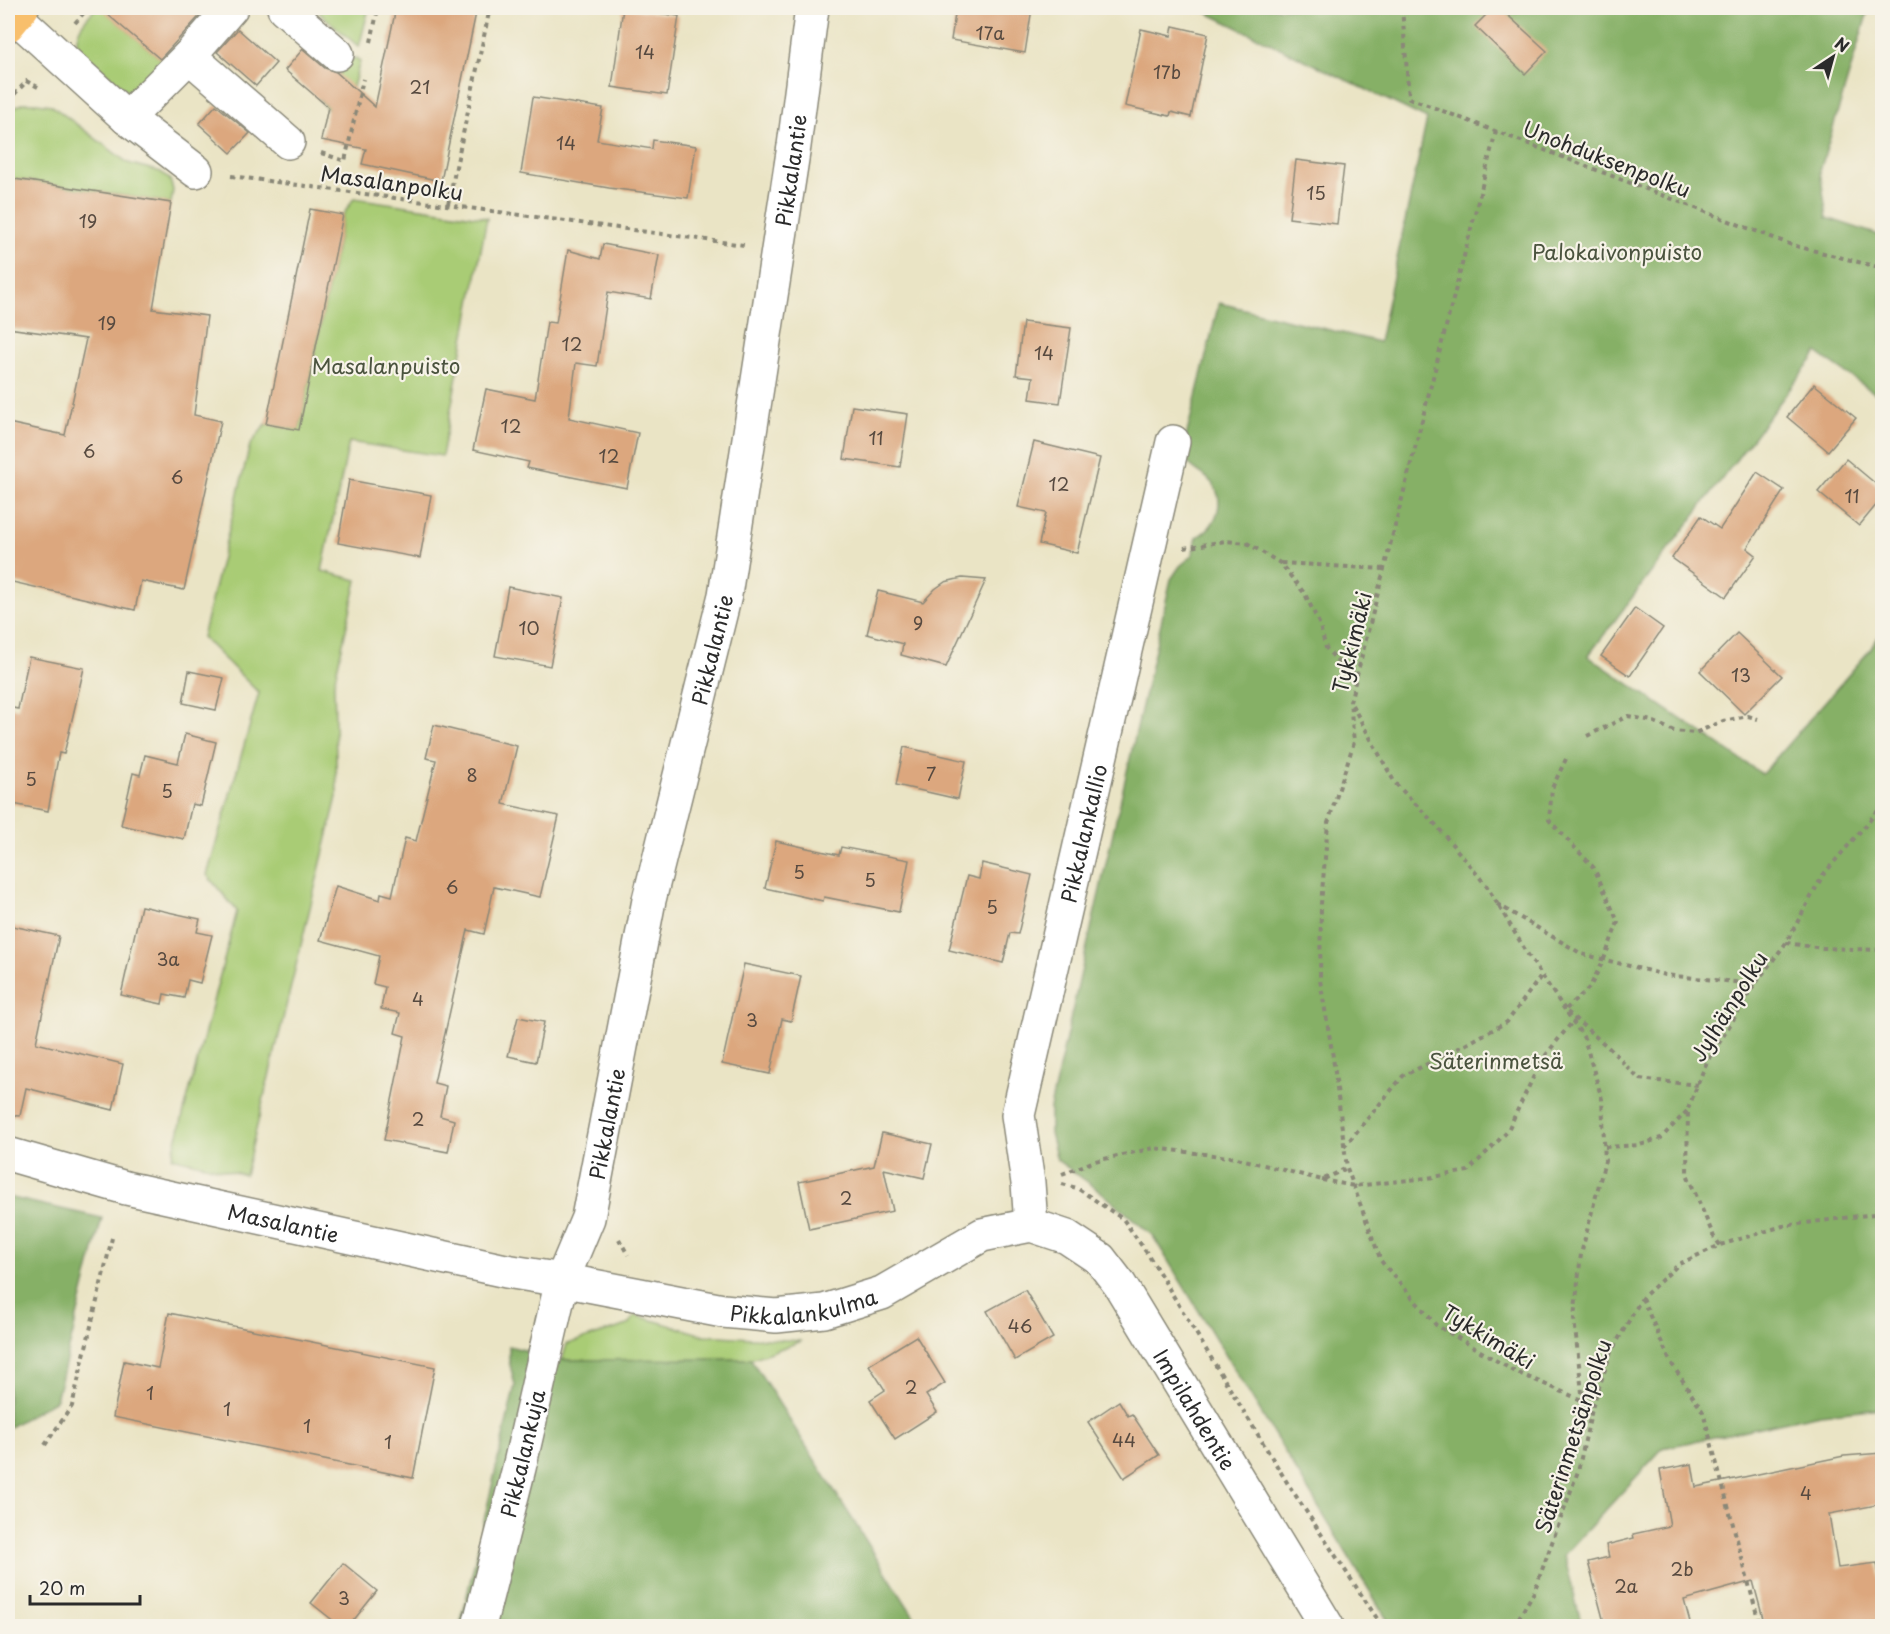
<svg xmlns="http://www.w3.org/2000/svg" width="1890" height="1634" font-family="'Playpen Sans',sans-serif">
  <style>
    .green { fill: #a9cc75; stroke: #6a7c50; stroke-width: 1.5 }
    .forest { fill: #86b066; stroke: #586e48; stroke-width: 1.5 }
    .building { fill: #dca77e }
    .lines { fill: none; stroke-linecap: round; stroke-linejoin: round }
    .minor-casing { stroke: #8a8878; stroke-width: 36 }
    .major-casing { stroke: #8a8878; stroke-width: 36 }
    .path { stroke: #8a8878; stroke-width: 4; stroke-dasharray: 4.5 4.5; stroke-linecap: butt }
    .minor { stroke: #fff; stroke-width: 33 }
    .major { stroke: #f8bf6c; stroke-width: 33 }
    .labels { text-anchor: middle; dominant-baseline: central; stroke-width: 4.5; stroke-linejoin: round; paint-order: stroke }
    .number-label { font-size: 18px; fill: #574a40 }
    .street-label { font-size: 21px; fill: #2b2b2b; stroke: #f7f3e8 }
    .park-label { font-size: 21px; fill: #4a533e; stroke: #f7f3e8 }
  </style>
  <rect width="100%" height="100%" fill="#f7f3e8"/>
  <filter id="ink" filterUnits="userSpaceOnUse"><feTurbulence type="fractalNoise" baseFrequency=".0167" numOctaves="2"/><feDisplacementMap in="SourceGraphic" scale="12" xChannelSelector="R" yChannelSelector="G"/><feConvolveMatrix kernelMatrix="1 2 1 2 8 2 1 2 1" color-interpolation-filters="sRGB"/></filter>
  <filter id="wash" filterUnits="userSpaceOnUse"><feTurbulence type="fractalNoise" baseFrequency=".008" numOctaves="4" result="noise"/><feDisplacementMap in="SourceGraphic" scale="24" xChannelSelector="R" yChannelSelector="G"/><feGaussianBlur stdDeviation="1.35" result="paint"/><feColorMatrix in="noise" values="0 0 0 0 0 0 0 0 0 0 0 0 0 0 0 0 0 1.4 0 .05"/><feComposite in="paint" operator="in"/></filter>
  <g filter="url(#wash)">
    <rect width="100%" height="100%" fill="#eae4c5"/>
    <g class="green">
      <path d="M96,8H111L107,13L163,61L134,97L78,49C73,31 85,20 96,8Z"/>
      <polygon points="314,8 369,8 359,47"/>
      <polygon points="356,58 360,61 346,113 328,110 318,98 352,59"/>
      <polygon points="23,103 37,103 51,105 128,163 161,172 170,180 173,190 171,203 8,178 8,111"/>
      <polygon points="354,198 487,218 442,456 349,442 322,571 357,580 334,683 337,797 245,1175 172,1157 237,911 207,875 259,693 202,637 250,445 266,424 299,430 343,215"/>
      <polygon points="635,1315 703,1335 802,1341 751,1359 562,1360 567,1344 628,1325"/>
    </g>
    <g class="forest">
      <path d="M1197,8H1869L1820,171L1827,218L1882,236V398L1817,353L1588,656L1762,774L1870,650L1882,631V1408L1820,1414L1663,1448L1564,1555L1582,1626H1391L1153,1236L1100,1191L1057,1160L1050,1133V1108L1171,579L1180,566L1192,556L1197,537C1219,525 1228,496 1207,478C1200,471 1190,468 1185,459C1183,455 1184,450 1184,445L1219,303L1379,342L1427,119Z"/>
      <polygon points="8,1197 102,1218 56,1400 8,1428"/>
      <polygon points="509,1346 562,1360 751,1359 920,1626 460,1626 515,1385 509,1361"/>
    </g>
    <g id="blocks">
      <g class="building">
        <polygon points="100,8 207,8 160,59"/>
        <polygon points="396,8 477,8 441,181 362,164 366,149 321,140 328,107 285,70 303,49 325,68 336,72 375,107"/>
        <polygon points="623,8 679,16 667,95 612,87"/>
        <polygon points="956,8 1032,8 1025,53 951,40"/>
        <polygon points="1493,8 1500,8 1547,51 1525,74 1475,26"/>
        <polygon points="1173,26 1208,34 1191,117 1171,112 1170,116 1125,106 1141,29 1171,36"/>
        <polygon points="238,29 276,63 256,86 217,52"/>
        <polygon points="533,97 603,108 597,140 652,149 653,140 696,146 688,198 609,188 521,173"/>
        <polygon points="216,105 250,133 231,153 199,124"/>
        <polygon points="1296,160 1344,166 1337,224 1289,218"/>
        <polygon points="8,178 171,203 153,309 207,316 194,415 221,421 184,590 141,581 135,610 8,581 8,423 65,435 86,339 8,328"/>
        <polygon points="310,209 343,215 299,430 266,424"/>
        <polygon points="603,244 659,255 651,299 608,292 597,366 576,363 569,418 638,433 627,488 527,468 529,462 473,450 486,389 535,399 547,322 556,323 568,250 600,259"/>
        <polygon points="1023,322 1071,328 1060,403 1030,399 1033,377 1016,375"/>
        <polygon points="1814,384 1856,418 1828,451 1787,417"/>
        <polygon points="852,406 908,414 900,467 844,459"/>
        <polygon points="1034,442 1100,458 1077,553 1039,544 1046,513 1018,507"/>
        <polygon points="1846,459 1882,489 1882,498 1859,526 1818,492"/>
        <polygon points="1757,472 1784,490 1747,548 1756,555 1726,597 1672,558 1701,516 1720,529"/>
        <polygon points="349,480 431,495 420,558 338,543"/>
        <polygon points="962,578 986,580 946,667 901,655 903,644 867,634 878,591 923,602 935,589 945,582"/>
        <polygon points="508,587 563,598 550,666 495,656"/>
        <polygon points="1635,608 1663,628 1630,676 1601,656"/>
        <polygon points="1737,633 1782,676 1744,714 1700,671"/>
        <polygon points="29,657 84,668 64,754 59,753 48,811 8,803 8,707 18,709"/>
        <polygon points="189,671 224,678 216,710 183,703"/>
        <polygon points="434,725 517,746 503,804 559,816 540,897 494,887 484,934 468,930 434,1083 446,1086 440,1116 454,1120 448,1152 384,1140 405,1036 395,1033 400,1013 381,1009 385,987 373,984 379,956 320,940 336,886 380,900 381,893 392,896 405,838 416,841 436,760 426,758"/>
        <polygon points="185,734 216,742 201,806 192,804 184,839 121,825 133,773 140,775 145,755 178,763"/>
        <polygon points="904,747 966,761 958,799 896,785"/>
        <polygon points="776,841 839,855 841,847 909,860 899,912 824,897 823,901 765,888"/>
        <polygon points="982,863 1032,875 1018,934 1010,933 1003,963 949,950 967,876 979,879"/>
        <polygon points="141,906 200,919 197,932 212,935 200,983 188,980 184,998 164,994 162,1004 121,995"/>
        <polygon points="8,925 59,936 36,1043 123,1064 113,1110 26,1088 20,1116 8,1115"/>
        <polygon points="744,964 801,976 791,1021 782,1019 770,1074 722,1064"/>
        <polygon points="518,1017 544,1022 536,1062 508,1056"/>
        <polygon points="882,1133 932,1144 924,1178 884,1169 893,1211 809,1229 799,1182 874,1166"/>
        <polygon points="1025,1290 1053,1338 1015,1360 987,1311"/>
        <polygon points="169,1313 435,1367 413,1478 113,1417 124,1361 158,1368"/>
        <polygon points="916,1336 945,1383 926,1395 937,1412 895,1439 870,1400 885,1390 869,1365"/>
        <polygon points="1119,1401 1128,1416 1132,1414 1159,1455 1124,1478 1088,1422"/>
        <polygon points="1882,1453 1882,1504 1829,1514 1838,1568 1877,1563 1882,1596 1882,1626 1765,1626 1753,1581 1684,1600 1691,1626 1605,1626 1588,1562 1609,1557 1606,1545 1634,1538 1633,1534 1670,1526 1660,1470 1692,1464 1696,1487 1844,1456"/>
        <polygon points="343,1563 377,1591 349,1626 340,1626 311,1603"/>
      </g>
    </g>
  </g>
  <g filter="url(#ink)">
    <use href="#blocks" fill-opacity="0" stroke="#8a8878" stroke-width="1.5"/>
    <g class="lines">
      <g class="minor-casing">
        <g id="minor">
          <polyline points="284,8 337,54"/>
          <polyline points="15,16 127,118 196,171"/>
          <polyline points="189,56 288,142"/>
          <polyline points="127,118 189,56 231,8"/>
          <path id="s1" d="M8,1154L126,1188L506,1271L562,1280L723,1311L776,1316L824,1311L882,1293L982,1235L1031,1225L1067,1237L1100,1259L1120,1285L1327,1626"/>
          <path id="s2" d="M1031,1225L1028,1183L1018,1115L1173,442"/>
          <path id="s3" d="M479,1626L519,1468L562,1280L588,1218L649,900L725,595L794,146L812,8"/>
        </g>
      </g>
      <g class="major-casing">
        <polyline id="major" points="8,25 22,8"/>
      </g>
      <g class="path">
        <polyline points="1402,8 1409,98 1792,245 1882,268"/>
        <polyline points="75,23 88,8"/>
        <polyline points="371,42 378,8"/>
        <polyline points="26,81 38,87"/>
        <polyline points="8,101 28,80"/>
        <polyline points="1496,131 1350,702 1354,742 1328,823 1321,904 1320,980 1333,1057 1347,1168 1381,1261 1436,1325 1514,1371 1593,1405"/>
        <polyline points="321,153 345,161 363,79"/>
        <polyline points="231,176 744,245"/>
        <polyline points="448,204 490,8"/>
        <polyline points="1184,548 1225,541 1247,543 1280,563 1305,594 1319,623 1326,648 1339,663 1357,676"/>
        <polyline points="1281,563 1384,569"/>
        <polyline points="1352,705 1395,783 1436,825 1486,885 1530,958 1584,1038 1602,1099 1605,1161 1581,1254 1574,1318 1583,1402"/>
        <polyline points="1587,736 1628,716 1652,721 1674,731 1695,733 1723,721 1748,716 1758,719"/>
        <polyline points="1566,759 1552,788 1549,820 1594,868 1618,922 1604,959 1590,987 1565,1010 1609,1048 1639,1079 1698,1085"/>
        <polyline points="1497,904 1582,954 1665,975 1755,984"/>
        <polyline points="1786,943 1823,948 1882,950"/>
        <polyline points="1344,1147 1403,1076 1461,1047 1507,1022 1542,975"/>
        <polyline points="1605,1147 1640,1145 1661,1138 1688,1110"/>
        <polyline points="1062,1174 1095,1161 1154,1148 1237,1158 1322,1180 1347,1168"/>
        <polyline points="1322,1180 1354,1186 1427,1178 1468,1171 1507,1132 1541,1061 1573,1021"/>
        <polyline points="1062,1184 1077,1188 1123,1219 1149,1256 1288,1484 1382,1626"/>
        <polyline points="619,1239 628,1255"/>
        <polyline points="1720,1245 1714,1237 1687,1174 1688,1109 1705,1066 1755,984 1786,943 1823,875 1882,806"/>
        <polyline points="1642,1298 1670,1361 1703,1412 1760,1626"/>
        <polyline points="45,1445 72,1406 112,1238"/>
        <polyline points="1514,1626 1534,1592 1578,1471 1593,1405 1611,1352 1642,1298 1679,1264 1720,1245 1783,1226 1882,1213"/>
      </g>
      <use href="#minor" class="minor"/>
      <use href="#major" class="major"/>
    </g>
  </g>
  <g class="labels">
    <g class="number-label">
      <text x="990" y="32">17a</text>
      <text x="645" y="51">14</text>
      <text x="1167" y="71">17b</text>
      <text x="420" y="86">21</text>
      <text x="566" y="142">14</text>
      <text x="1316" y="192">15</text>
      <text x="88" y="220">19</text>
      <text x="107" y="322">19</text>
      <text x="572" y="343">12</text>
      <text x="1044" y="352">14</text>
      <text x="511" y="425">12</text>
      <text x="876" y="437">11</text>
      <text x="89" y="450">6</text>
      <text x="609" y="455">12</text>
      <text x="177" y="476">6</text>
      <text x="1059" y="483">12</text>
      <text x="1852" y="495">11</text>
      <text x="918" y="622">9</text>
      <text x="529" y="627">10</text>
      <text x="1741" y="674">13</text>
      <text x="931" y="773">7</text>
      <text x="472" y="774">8</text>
      <text x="31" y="778">5</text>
      <text x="167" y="790">5</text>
      <text x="799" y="871">5</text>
      <text x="870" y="879">5</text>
      <text x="452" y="886">6</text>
      <text x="992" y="906">5</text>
      <text x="168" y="958">3a</text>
      <text x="418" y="998">4</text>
      <text x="752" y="1019">3</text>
      <text x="418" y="1118">2</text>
      <text x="846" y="1197">2</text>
      <text x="1020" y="1325">46</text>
      <text x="911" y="1386">2</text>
      <text x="150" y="1392">1</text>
      <text x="227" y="1408">1</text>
      <text x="307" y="1425">1</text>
      <text x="1124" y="1439">44</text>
      <text x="388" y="1441">1</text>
      <text x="1806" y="1492">4</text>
      <text x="1682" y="1568">2b</text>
      <text x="1626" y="1585">2a</text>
      <text x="344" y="1597">3</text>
    </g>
    <g class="street-label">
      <text transform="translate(1607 158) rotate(21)">Unohduksenpolku</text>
      <text stroke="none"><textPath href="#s3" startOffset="1491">Pikkalantie</textPath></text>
      <text transform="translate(392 182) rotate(8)">Masalanpolku</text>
      <text transform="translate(1351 642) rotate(-76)">Tykkimäki</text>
      <text stroke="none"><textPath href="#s3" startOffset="1005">Pikkalantie</textPath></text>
      <text stroke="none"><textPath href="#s2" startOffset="400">Pikkalankallio</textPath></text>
      <text transform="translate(1728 1006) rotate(-58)">Jylhänpolku</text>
      <text stroke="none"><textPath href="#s3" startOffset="519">Pikkalantie</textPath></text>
      <text stroke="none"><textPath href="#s1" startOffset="284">Masalantie</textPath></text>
      <text stroke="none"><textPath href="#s1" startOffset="814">Pikkalankulma</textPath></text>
      <text transform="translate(1489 1336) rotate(31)">Tykkimäki</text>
      <text stroke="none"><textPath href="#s1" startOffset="1316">Impilahdentie</textPath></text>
      <text transform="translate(1572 1436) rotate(-72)">Säterinmetsänpolku</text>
      <text stroke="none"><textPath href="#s3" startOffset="178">Pikkalankuja</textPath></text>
    </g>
    <g class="park-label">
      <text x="1617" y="251">Palokaivonpuisto</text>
      <text x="386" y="365">Masalanpuisto</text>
      <text x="1496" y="1060">Säterinmetsä</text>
    </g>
  </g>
  <rect width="1890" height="1634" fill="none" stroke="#f7f3e8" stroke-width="30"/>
  <g transform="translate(1833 57) rotate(36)" stroke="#f7f3e8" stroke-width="4.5" paint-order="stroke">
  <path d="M0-4.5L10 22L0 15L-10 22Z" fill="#2b2b2b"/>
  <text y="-9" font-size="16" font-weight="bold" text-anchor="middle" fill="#2b2b2b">N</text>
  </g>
  <path d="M30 1595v9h110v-9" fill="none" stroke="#2b2b2b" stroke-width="3"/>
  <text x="39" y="1595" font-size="18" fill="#2b2b2b" stroke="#f7f3e8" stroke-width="4.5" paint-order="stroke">20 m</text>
</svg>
